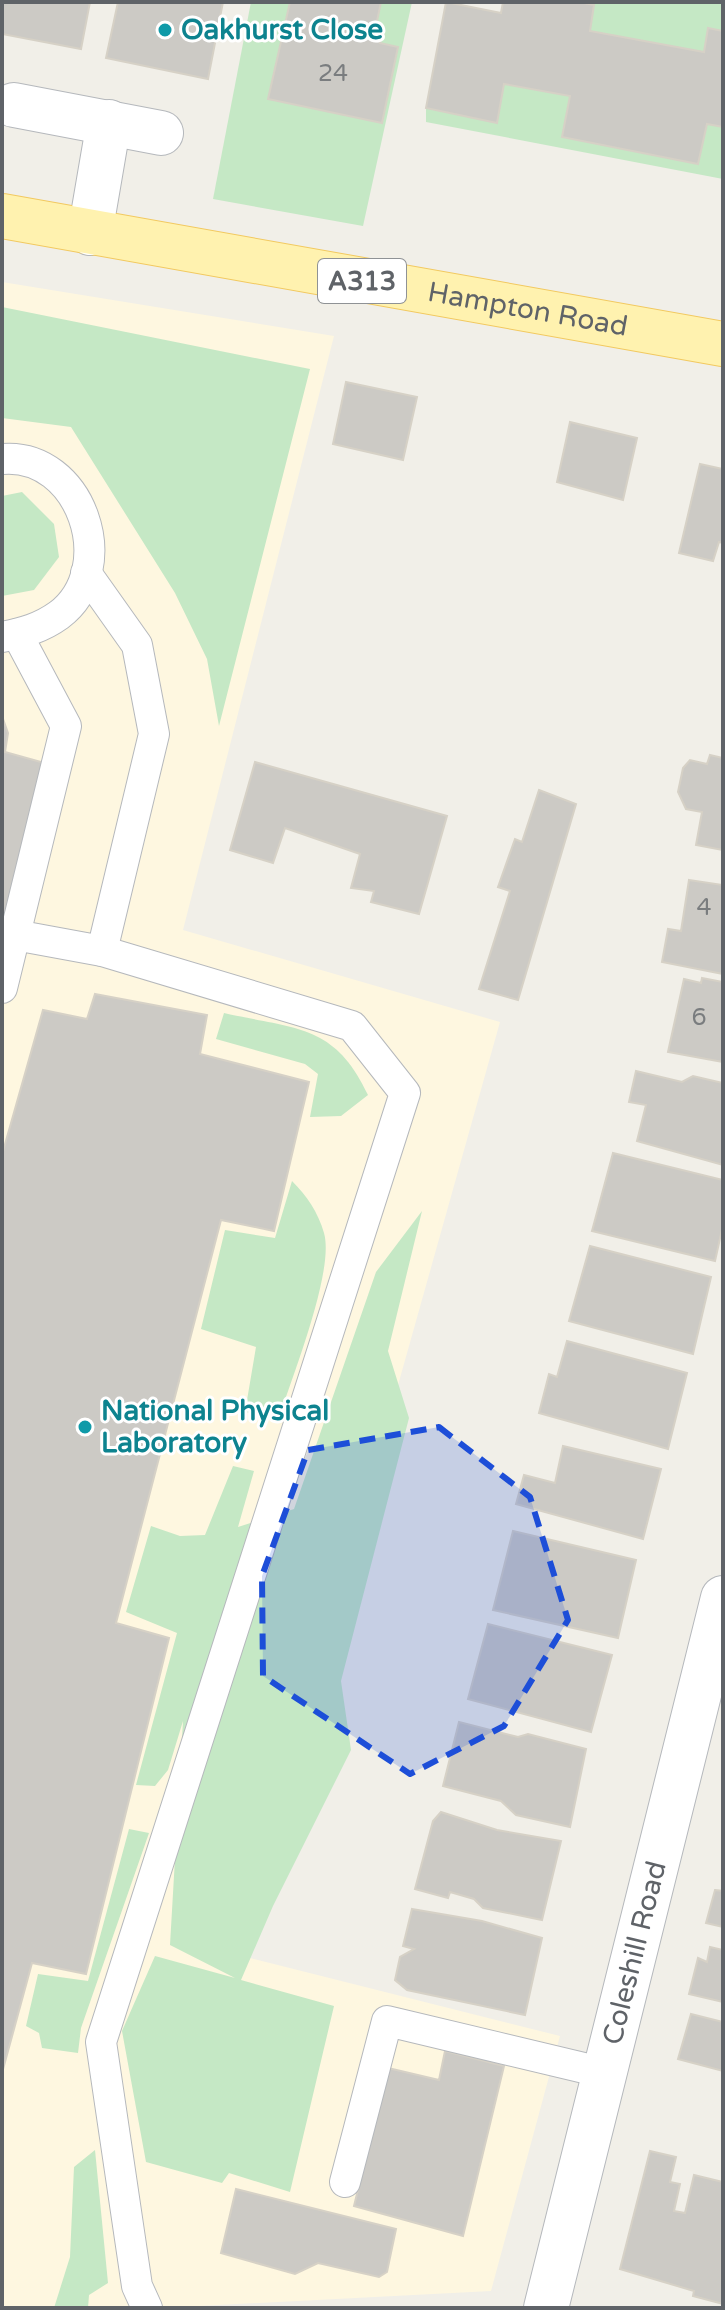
<svg xmlns="http://www.w3.org/2000/svg" width="725" height="2310" font-family="'Varela Round',sans-serif">
  <style>
    .commercial { fill: #fef7e0 }
    .green { fill: #c5e8c5 }
    .building { fill: #cccac5; stroke: #d6d1c6; stroke-width: 2 }
    .lines { fill: none; stroke-linecap: round; stroke-linejoin: round }
    .lane-casing { stroke: #b5b8bc; stroke-width: 32 }
    .street-casing { stroke: #b5b8bc; stroke-width: 46 }
    .primary-casing { stroke: #f2c960; stroke-width: 46 }
    .lane { stroke: #fff; stroke-width: 30 }
    .street { stroke: #fff; stroke-width: 44 }
    .primary { stroke: #fff2af; stroke-width: 44 }
    .marked { fill: #1d4ed8; fill-opacity: 0.2; stroke: #1d4ed8; stroke-width: 6; stroke-dasharray: 16 10; stroke-linejoin: round }
    .culture-dot { fill: #0f9aa8; stroke: #fff; stroke-width: 3 }
    .labels { text-anchor: middle; dominant-baseline: central; stroke-width: 6; stroke-linejoin: round; paint-order: stroke }
    .number-label { font-size: 24px; fill: #7a7d7f }
    .shield { fill: #fff; stroke: #8f9295; stroke-width: 2 }
    .shield-label { font-size: 26px; font-weight: bold; fill: #5f6368 }
    .culture-label { font-size: 28px; font-weight: bold; fill: #0d838f; stroke: #fff; text-anchor: start }
    .street-label { font-size: 28px; fill: #5f6368; stroke: #fff }
  </style>
  <rect width="100%" height="100%" fill="#f1efe8"/>
  <polygon class="commercial" points="2,282 334,336 183,930 500,1022 238,1955 560,2036 491,2291 160,2308 2,2308"/>
  <g class="green">
    <polygon points="251,2 412,2 363,226 213,199"/>
    <polygon points="579,2 723,2 723,31 708,29 704,52 590,31 594,6"/>
    <polygon points="504,84 570,96 562,137 698,164 707,124 723,127 723,179 426,122 426,108 497,123"/>
    <polygon points="2,307 310,369 219,726 207,659 175,593 71,427 2,418"/>
    <polygon points="22,492 54,524 59,557 34,590 2,596 2,496"/>
    <path d="M224,1013C294,1029 335,1023 368,1095L341,1116L310,1117L318,1074L305,1064L216,1039Z"/>
    <path d="M292,1181C307,1196 318,1212 324,1233C335,1271 291,1379 278,1421L245,1412L256,1347L201,1329L225,1230L275,1238Z"/>
    <polygon points="422,1211 388,1351 409,1418 341,1681 351,1750 273,1906 241,1980 334,2006 290,2192 229,2173 222,2183 146,2162 122,2031 155,1956 235,1978 170,1945 183,1721 168,1770 155,1786 136,1785 177,1633 126,1612 151,1526 180,1536 205,1535 233,1466 254,1471 238,1527 294,1509 376,1272"/>
    <polygon points="129,1829 149,1833 81,2028 78,2053 42,2048 39,2033 26,2026 38,1974 88,1981"/>
    <polygon points="95,2150 108,2283 89,2295 88,2308 54,2308 70,2257 74,2167"/>
  </g>
  <g class="building">
    <polygon points="2,2 90,2 81,49 2,34"/>
    <polygon points="118,2 223,2 208,79 106,58"/>
    <polygon points="290,2 381,2 376,26 384,28 380,43 398,47 382,123 268,99"/>
    <polygon points="446,2 501,13 503,2 579,2 594,5 590,31 704,52 708,28 723,31 723,127 707,124 698,164 562,137 570,96 504,84 497,123 426,108"/>
    <polygon points="346,382 417,397 403,460 333,444"/>
    <polygon points="570,422 637,438 623,500 557,482"/>
    <polygon points="700,464 723,469 723,543 719,542 713,561 679,553"/>
    <polygon points="2,716 8,733 5,752 48,764 2,939"/>
    <polygon points="710,755 723,758 723,850 696,845 702,812 686,809 678,792 683,768 690,760 707,764"/>
    <polygon points="255,762 447,816 419,914 371,902 374,891 351,888 360,854 285,828 273,863 230,850"/>
    <polygon points="539,790 576,804 518,1000 479,989 510,891 498,887 515,839 522,842"/>
    <polygon points="689,880 723,885 723,974 662,962 668,929 681,931"/>
    <polygon points="702,978 723,982 723,1062 668,1052 684,979 701,983"/>
    <polygon points="95,994 207,1015 200,1054 309,1082 274,1231 221,1220 116,1623 169,1638 86,1974 32,1963 2,2073 2,1155 43,1010 87,1019"/>
    <polygon points="636,1071 682,1082 693,1076 723,1083 723,1165 637,1141 646,1105 629,1102"/>
    <polygon points="613,1153 723,1180 723,1225 715,1261 592,1231"/>
    <polygon points="590,1246 711,1277 693,1354 569,1321"/>
    <polygon points="567,1341 687,1373 668,1449 539,1413 549,1374 557,1377"/>
    <polygon points="563,1446 661,1469 643,1539 516,1504 524,1475 555,1483"/>
    <polygon points="513,1531 636,1560 618,1638 493,1610"/>
    <polygon points="488,1624 612,1655 591,1732 468,1699"/>
    <polygon points="459,1722 518,1737 528,1734 586,1749 570,1827 516,1815 501,1801 443,1786"/>
    <polygon points="441,1812 497,1830 561,1841 542,1920 483,1908 474,1899 450,1892 448,1898 415,1889 433,1821"/>
    <polygon points="715,1890 723,1891 723,1927 706,1923"/>
    <polygon points="412,1909 482,1921 542,1938 525,2015 407,1990 395,1980 400,1957 414,1949 403,1946"/>
    <polygon points="710,1947 723,1950 723,2002 689,1994 698,1958 707,1962"/>
    <polygon points="691,2014 723,2022 723,2071 678,2059"/>
    <polygon points="445,2051 504,2066 463,2236 354,2206 388,2068 439,2080"/>
    <polygon points="650,2151 676,2157 670,2182 680,2184 674,2211 685,2213 694,2175 723,2182 723,2304 693,2296 694,2291 620,2269"/>
    <polygon points="236,2189 396,2229 387,2272 379,2277 318,2263 295,2274 221,2253"/>
  </g>
  <g class="lines">
    <g class="lane-casing">
      <g id="lane">
        <path d="M2,459C81,452 121,568 59,615C41,628 23,633 2,637"/>
        <polyline points="86,573 137,645 154,734 102,951"/>
        <polyline points="15,935 102,951 352,1026 405,1093 101,2042 137,2286 147,2308"/>
        <polyline points="2,988 66,726 17,634"/>
        <polyline points="345,2182 387,2021 605,2073"/>
      </g>
    </g>
    <g class="street-casing">
      <g id="street">
        <polyline points="14,105 161,133"/>
        <polyline points="90,233 109,122"/>
        <path id="s1" d="M546,2308L723,1598"/>
      </g>
    </g>
    <g class="primary-casing">
      <g id="primary">
        <path id="s2" d="M2,216L723,344"/>
      </g>
    </g>
    <use href="#lane" class="lane"/>
    <use href="#street" class="street"/>
    <use href="#primary" class="primary"/>
  </g>
  <path class="marked" d="M439,1427L530,1497L568,1620L504,1726L410,1774L263,1676L262,1576L308,1450Z"/>
  <g class="culture-dot">
    <circle cx="165" cy="30" r="8"/>
    <circle cx="85" cy="1427" r="8"/>
  </g>
  <g class="labels">
    <g class="number-label">
      <text x="333" y="73">24</text>
      <text x="704" y="907">4</text>
      <text x="699" y="1017">6</text>
    </g>
    <rect class="shield" x="318" y="259" width="88" height="44" rx="6"/>
    <g class="shield-label">
      <text x="362" y="281">A313</text>
    </g>
    <g class="culture-label">
      <text x="181" y="30">Oakhurst Close</text>
      <text x="101" y="1411">National Physical<tspan x="101" dy="32">Laboratory</tspan></text>
    </g>
    <g class="street-label">
      <text stroke="none"><textPath href="#s2" startOffset="534">Hampton Road</textPath></text>
      <text stroke="none"><textPath href="#s1" startOffset="366">Coleshill Road</textPath></text>
    </g>
  </g>
  <rect width="725" height="2310" fill="none" stroke="#5f6368" stroke-width="8"/>
</svg>
